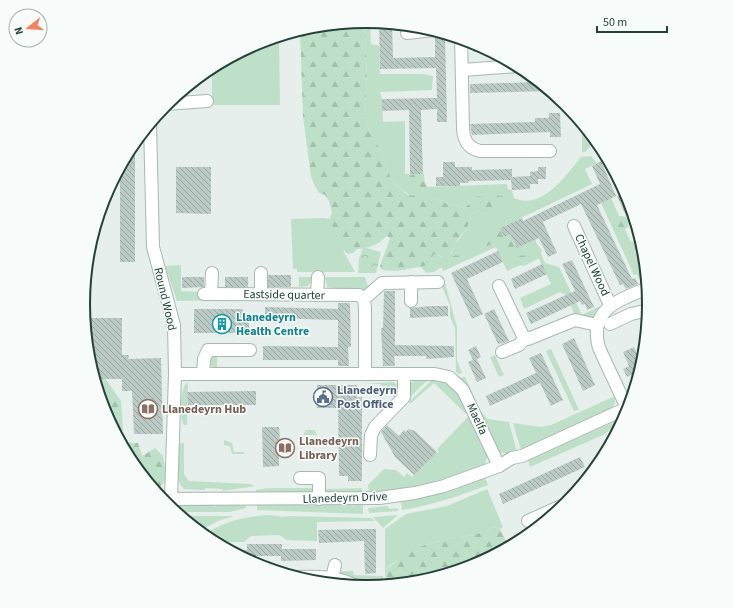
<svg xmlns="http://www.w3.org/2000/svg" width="733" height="608" font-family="'Source Sans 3',sans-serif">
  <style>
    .grass { fill: #bfe0c8 }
    .forest { fill: url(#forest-firs) }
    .park { fill: url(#park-crowns) }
    .building { fill: url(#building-back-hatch) }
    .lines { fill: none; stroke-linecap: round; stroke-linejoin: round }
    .minor-casing { stroke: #a8b8b2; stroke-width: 14 }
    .minor { stroke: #fff; stroke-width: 12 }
    .labels { text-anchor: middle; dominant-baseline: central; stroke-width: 3; stroke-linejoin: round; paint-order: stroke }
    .street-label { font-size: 12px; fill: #24423a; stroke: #f7fbf9 }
    .culture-label { font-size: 12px; font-weight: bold; fill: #0d838f; stroke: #f7fbf9; text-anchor: start }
    .service-label { font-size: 12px; font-weight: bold; fill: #4e5e75; stroke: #f7fbf9; text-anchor: start }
    .education-label { font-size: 12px; font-weight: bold; fill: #785e54; stroke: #f7fbf9; text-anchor: start }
    .rim { fill: none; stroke: #24423a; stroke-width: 2 }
  </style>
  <defs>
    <pattern id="forest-firs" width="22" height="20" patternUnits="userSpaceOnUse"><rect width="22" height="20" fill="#bfe0c8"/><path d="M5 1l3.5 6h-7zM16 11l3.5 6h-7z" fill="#a4c1ad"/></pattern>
    <pattern id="park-crowns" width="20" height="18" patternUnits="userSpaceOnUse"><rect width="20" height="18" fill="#bfe0c8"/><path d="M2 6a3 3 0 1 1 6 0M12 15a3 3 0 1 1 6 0" fill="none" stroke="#a4c1ad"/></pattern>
    <pattern id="building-back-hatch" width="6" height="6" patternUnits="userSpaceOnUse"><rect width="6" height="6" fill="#bbcac4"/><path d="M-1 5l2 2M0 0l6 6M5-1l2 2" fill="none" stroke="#98a6a0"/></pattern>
  </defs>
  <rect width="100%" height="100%" fill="#e6efeb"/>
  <g class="grass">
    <path d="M365,21H370L371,44L379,46L380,74H423L433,76L432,90L380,92L382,99L383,122L405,121V174H424L425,187L507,184L508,189L512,190L514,198C542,211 566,175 581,157L591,156L597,163L585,169L592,184L500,228L504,237L510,234L517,248L533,241L527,229L534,237L545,263L559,267L581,313L575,315L566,295L560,292L524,309L520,298L551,284L538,257L507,271L496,247L443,271L442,267L434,272L426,273L420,266L429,265L432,261L433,254L437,253L441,257L452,253L454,246L467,228L472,214L477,211L488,215L469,201L468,205L465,208L451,205L430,197H412L393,183L375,140L367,127L364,106L367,90Z"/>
    <polygon points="279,36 280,105 212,105 212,67 258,42"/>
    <polygon points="584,128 596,140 585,152 582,152 582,129"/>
    <polygon points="611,198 646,276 639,280 637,274 634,275 601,203"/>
    <polygon points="324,218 332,219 344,252 355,272 297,272 297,269 293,269 291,219"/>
    <polygon points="181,265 181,291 202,292 251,300 177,301 165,266"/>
    <polygon points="299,277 312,277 311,282 308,286 299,287"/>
    <polygon points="325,277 365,277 367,284 370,288 366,292 335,291 335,288 327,287"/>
    <polygon points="442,278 444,279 457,327 457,360 462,373 459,374 456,372 455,328 450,317 450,305 442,287"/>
    <path d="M605,304C595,319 594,320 577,317Z"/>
    <polygon points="551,349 579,410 574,411 546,351"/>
    <polygon points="217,354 217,368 211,366 210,359 212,356"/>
    <polygon points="495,355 504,375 499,377 490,357"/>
    <polygon points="465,377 481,412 488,419 509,422 517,452 511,455 498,452 457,378"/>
    <polygon points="417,379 429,379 411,396 411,383"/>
    <polygon points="433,379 453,385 468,410 466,414 434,383 410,404 409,402"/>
    <path d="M188,382L187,425H184C179,418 180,386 188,382Z"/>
    <polygon points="393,382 398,386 400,390 396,399 380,384 365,384"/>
    <polygon points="615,396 615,403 610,411 522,450 520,447 513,423 541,427 551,425"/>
    <path d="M469,416L488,454L485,464L481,467C441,481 411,488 369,494L368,485L384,469L396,470L404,477L407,473L412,477L433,455L439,452L437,449Z"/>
    <polygon points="625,417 623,421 603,435 530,467 528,460"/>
    <polygon points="306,430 315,430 317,435 303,435"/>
    <polygon points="224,440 232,443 234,452 244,452 244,454 232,454 230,446 224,445"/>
    <path d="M181,443H184V474L189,481L251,484L255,486L223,491V489L205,488V490L184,489C174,480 172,452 181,443Z"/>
    <path d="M485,478L488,485C459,496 433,505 402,510L401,501L444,492Z"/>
    <polygon points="312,486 314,488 311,493 266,494 266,492 264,494 256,494 256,490 268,488 268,490 269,488 312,488"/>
    <polygon points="362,488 362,494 327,492 325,489"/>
    <polygon points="487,489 503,527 500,529 494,527 474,535 455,537 422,546 390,565 385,570 385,529 406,514 447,506"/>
    <polygon points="166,504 214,505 214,507 217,505 239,504 240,506 246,505 246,508 230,512 176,512"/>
    <polygon points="257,505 311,505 312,507 313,505 352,505 353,507 354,505 363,505 363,514 257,510"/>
    <polygon points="388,506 389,509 398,508 398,511 369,513 368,508"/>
    <path d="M270,515L283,517L288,516L371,518L375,521L317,522V541L287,540L279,535L251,536L244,542H214L204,535C223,521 247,516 270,515Z"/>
    <polygon points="398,515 383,528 373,517"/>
    <polygon points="181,516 234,516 218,521 199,531"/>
    <polygon points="342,571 353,571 354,575 383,576 383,585 363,587 339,574"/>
  </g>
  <g class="forest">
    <path d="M365,21L367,90L364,106L367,127L375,139L393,183L408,195L415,196C414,190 409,190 407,180L411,175C424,175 427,185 430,197L451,205L465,208L468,205L471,197L496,195L505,197L509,203L507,208L488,215L477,211L472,214L467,228L458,239L449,257L444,259L437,253L433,255L432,261L429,265L397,271L382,270L380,266L390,238L387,236C378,244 369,249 357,249L353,253L348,254C345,250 341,250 338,246C336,242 332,223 330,217L332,213L329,201L325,195L319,193L311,177L303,117L300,30L312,26Z"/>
    <circle cx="622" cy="223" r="7"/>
    <polygon points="500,228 504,237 510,234 517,248 512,253 507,252 500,241 487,246 484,245 482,239 486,232"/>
    <polygon points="632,241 637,243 637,250 629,252 624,248 626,244"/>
    <polygon points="538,246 542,250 539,258 524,266 516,265 516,259 518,256 527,255"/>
    <polygon points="457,255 459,256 460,261 454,265 448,265 453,256"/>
    <polygon points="103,375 121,401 123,430 118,436 105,412 94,376"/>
    <polygon points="121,442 138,443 142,456 155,448 163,456 167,479 157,490 155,490 131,461"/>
    <polygon points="494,527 500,529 509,547 475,566 421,582 386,585 385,570 403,556 422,546 455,537 474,535"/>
  </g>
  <polygon class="park" points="363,247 381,252 376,273 358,273 359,259"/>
  <g class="building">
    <polygon points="379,22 392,24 393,58 435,57 435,37 445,35 447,122 437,122 437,109 421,110 423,174 410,174 409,110 382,111 382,99 437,98 436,68 380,69"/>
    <polygon points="473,42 491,51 473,52"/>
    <polygon points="540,82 551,91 470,93 470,84"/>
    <polygon points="549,113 560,113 561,137 550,137 550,132 472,135 470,124 535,122 535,118 549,118"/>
    <polygon points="129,151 135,151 135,262 120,262 120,168"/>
    <polygon points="601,161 616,196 597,205 632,279 635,278 638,284 626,289 623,284 620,285 581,204 543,222 557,253 548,257 539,238 517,248 510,234 504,237 500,228 522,218 523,221 600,184 592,166"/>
    <polygon points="443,162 455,162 455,167 472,167 472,170 512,169 512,177 530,176 530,172 538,171 538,167 546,167 546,179 538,179 538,184 530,184 530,189 512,190 511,180 468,181 469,183 460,183 460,186 436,186 436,177 443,177"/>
    <polygon points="176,167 211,167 211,214 176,213"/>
    <polygon points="626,192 640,236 636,238 617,196"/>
    <polygon points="498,251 503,262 467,279 483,314 472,319 451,273"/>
    <polygon points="572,260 594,307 587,310 585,304 582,305 580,301 531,324 526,313 575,291 562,264"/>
    <polygon points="542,264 547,274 515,289 511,279"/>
    <rect x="268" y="275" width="23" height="12"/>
    <polygon points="182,277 204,277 204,287 182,288"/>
    <rect x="225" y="277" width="23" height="10"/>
    <polygon points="384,291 395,291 395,345 454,346 454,357 426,359 426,356 394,356 395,366 383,366 381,328 383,328"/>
    <polygon points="338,303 350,303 351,347 348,347 349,366 338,366 338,360 263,360 263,346 338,347 338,320 265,318 265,307 338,309"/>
    <polygon points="431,306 448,306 448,316 410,318 410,308"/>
    <polygon points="194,309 243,309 243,316 249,316 249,333 194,333"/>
    <polygon points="494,309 509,341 501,344 501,343 498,344 484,314"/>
    <polygon points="85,318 122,318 122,355 129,355 128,359 161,358 163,434 134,434 132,391 122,391 122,379 95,379 89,359"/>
    <polygon points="574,338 595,385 583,391 562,344"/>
    <polygon points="476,346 481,357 477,359 486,378 477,382 468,362 473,360 468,350"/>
    <polygon points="634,347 642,365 640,371 627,377 623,369 629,366 623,352"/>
    <polygon points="541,353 563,400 551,406 540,383 490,406 486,396 536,373 529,358"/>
    <polygon points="317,385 357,385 357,397 362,397 362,481 348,481 348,476 339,476 338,408 317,408"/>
    <polygon points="256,391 256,405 188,405 187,392"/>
    <polygon points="387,425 399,436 404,430 406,432 408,429 415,431 437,452 414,475 395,457 381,432"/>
    <polygon points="262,427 279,427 281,456 279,456 279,466 263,467"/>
    <polygon points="580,457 585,467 503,504 499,494"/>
    <polygon points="364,529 376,529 376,573 365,574 364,541 319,543 318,530"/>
    <polygon points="247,544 282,544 282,549 316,549 316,560 281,561 281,556 248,556 248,560 230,550 247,550"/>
  </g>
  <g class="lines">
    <g class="minor-casing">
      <g id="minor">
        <polyline points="407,33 433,30"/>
        <path d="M461,38L463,129C464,141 468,148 480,151H550"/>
        <polyline points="462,70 518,66"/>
        <polyline points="166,104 207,101"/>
        <polyline points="150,124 153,247 174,325 175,374 171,499"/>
        <polyline points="574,226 610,305"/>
        <polyline points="261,273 261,294"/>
        <polyline points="499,286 523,336 528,339 575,320 597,325"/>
        <polyline points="204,294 359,295 364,299 365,308 365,374"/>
        <polyline points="211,294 212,273"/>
        <polyline points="317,295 318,277"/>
        <polyline points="364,299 382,283 438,282"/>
        <polyline points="411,301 411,282"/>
        <polyline points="610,324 631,314 649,310"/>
        <polyline points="502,352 519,345 525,338"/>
        <polyline points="175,374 435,374 449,377 463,390 499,466"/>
        <polyline points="203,374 204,359 208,350 250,350"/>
        <path d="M627,408L599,348C588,309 619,300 648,288"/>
        <polyline points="370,455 371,435 375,427 404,397 404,374"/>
        <polyline points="300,478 319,478 319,499"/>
        <polyline points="162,499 379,498 415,493 444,486 499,466 512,458 522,456 629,407"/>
        <polyline points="528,521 568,503"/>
        <path d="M296,577C318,576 337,576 356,586"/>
        <polyline points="331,583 335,565"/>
      </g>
    </g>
    <use href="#minor" class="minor"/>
  </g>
  <defs>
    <g id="building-ring" transform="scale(1)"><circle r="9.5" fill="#f7fbf9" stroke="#0f9aa8" stroke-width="1.5"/><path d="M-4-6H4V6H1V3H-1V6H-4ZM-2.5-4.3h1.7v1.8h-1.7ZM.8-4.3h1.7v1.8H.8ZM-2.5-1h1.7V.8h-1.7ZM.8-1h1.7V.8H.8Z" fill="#0f9aa8"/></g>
    <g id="civic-ring" transform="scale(1)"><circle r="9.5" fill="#f7fbf9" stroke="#5c6f8a" stroke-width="1.5"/><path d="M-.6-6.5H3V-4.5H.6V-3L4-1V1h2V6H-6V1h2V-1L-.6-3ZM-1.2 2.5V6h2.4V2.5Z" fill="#5c6f8a"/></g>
    <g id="library-ring" transform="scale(1)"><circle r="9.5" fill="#f7fbf9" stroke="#8d6e63" stroke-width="1.5"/><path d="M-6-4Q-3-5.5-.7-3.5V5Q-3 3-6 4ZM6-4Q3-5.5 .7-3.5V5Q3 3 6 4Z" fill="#8d6e63"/></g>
  </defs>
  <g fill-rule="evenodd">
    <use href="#building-ring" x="222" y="324"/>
    <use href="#civic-ring" x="323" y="397"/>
    <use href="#library-ring" x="148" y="409"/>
    <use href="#library-ring" x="285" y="448"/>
  </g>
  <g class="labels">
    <g class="street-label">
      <text transform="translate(592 265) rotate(65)">Chapel Wood</text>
      <text transform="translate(284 295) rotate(1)">Eastside quarter</text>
      <text transform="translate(165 299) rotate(77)">Round Wood</text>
      <text transform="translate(477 419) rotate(65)">Maelfa</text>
      <text transform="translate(345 498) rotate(-2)">Llanedeyrn Drive</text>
    </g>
    <g class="culture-label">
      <text x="236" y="317">Llanedeyrn<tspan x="236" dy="14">Health Centre</tspan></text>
    </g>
    <g class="service-label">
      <text x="337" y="390">Llanedeyrn<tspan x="337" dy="14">Post Office</tspan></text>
    </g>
    <g class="education-label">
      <text x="162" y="409">Llanedeyrn Hub</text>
      <text x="299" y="441">Llanedeyrn<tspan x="299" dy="14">Library</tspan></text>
    </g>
  </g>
  <path d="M0 0H733V608H0ZM90 304a276 276 0 1 1 552 0a276 276 0 1 1-552 0Z" fill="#f7fbf9" fill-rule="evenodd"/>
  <path class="rim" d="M90 304a276 276 0 1 1 552 0a276 276 0 1 1-552 0Z"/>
  <g transform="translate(28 28) rotate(253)"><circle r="19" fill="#f7fbf9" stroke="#a3b1ad"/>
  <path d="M0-3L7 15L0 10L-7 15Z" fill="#f4845f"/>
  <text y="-6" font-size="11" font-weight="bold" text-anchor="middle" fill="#24423a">N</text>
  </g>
  <path d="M597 26v6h70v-6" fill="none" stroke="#24423a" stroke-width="2"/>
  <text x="603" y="26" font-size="12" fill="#24423a" stroke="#f7fbf9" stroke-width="3" paint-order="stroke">50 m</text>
</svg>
